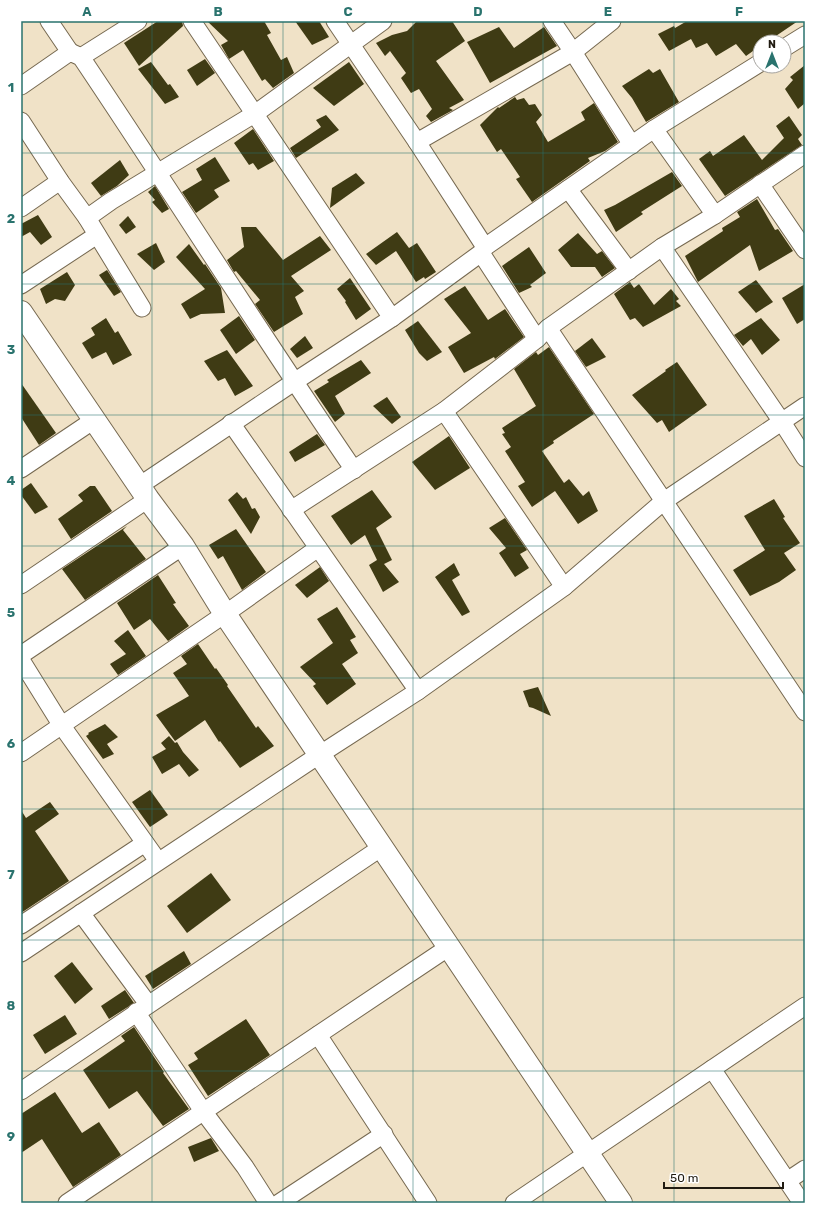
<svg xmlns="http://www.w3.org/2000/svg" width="826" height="1224" font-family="Rubik,sans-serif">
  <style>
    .building { fill: #3f3b14 }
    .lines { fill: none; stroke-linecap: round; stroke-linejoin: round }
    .minor-casing { stroke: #766951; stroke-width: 19 }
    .secondary-casing { stroke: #766951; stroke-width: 24 }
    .minor { stroke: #fff; stroke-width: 17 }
    .secondary { stroke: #fff; stroke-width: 22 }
    .grid { fill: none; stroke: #2a736e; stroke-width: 1; stroke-opacity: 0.55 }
    .neatline { fill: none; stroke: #2a736e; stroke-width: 1.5 }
    .grid-label { font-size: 13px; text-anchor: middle; font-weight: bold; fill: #2a736e }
  </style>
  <rect width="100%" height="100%" fill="#f0e2c7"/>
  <g class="building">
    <polygon points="158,21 182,21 183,26 139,66 124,43"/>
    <polygon points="207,21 264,21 271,33 267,35 281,60 287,57 294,73 273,88 265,79 262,81 243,50 229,59 221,45 228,41"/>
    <polygon points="295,21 319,21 329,37 312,45"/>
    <polygon points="417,21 452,21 465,41 436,61 464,100 449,108 453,110 431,122 426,116 432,109 419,89 411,93 401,78 406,73 390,51 385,56 376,43 392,35 407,31"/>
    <polygon points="687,21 798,21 770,40 765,42 760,42 760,46 746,56 736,44 716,56 707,43 696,48 691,39 669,51 658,34 674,26 675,28"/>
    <polygon points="499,27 514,48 544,27 557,46 490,83 467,42"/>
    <polygon points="205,59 215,73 197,86 187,70"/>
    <polygon points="151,62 168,85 170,84 179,97 165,104 138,69"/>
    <polygon points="349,62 364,84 334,106 313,88"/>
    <polygon points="805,65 805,103 798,109 785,89 793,80 790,77"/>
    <polygon points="649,69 653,73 660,69 679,102 646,122 632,98 622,86"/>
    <polygon points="515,97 517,100 524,98 529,105 535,104 542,115 536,122 548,142 585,120 581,112 594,103 618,142 605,151 588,158 590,161 532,202 516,179 520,177 501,149 497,152 480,125 498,107 499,108"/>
    <polygon points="326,115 339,130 296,158 290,148 321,127 316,120"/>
    <polygon points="789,116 802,135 798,139 802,145 725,196 699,159 710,151 713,156 744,135 762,160 784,138 776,126"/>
    <polygon points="253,129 274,161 258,170 253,163 249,165 234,143"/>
    <polygon points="215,157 230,181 214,190 219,197 196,213 182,192 202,180 196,169"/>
    <polygon points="120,160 129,175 117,186 101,196 91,183"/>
    <polygon points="672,172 682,186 641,212 643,214 616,232 604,210 615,205"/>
    <polygon points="356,173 365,183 330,208 332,188"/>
    <polygon points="155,186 169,209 162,213 152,202 155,200 148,192"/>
    <polygon points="757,199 775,230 778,229 793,251 759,271 750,245 698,282 685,256 723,231 722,228 740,217 737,212"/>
    <polygon points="38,215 52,237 41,245 30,232 21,237 21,224"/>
    <polygon points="128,216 136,227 126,234 119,225"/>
    <polygon points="241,227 256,227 283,260 320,236 331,250 291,276 304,291 295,297 303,314 274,332 255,304 260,300 236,271 234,272 227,260 244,247"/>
    <polygon points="397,232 409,248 417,243 436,272 425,279 424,277 416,282 396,251 376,265 366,254"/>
    <polygon points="578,233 597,254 602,251 615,268 602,277 595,267 571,267 558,250"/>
    <polygon points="156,243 165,262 154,270 137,254"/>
    <polygon points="189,244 204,265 205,264 221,288 225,313 201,314 190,319 181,304 205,289 176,257"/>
    <polygon points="529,247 546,273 530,285 532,287 519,293 502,266"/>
    <polygon points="107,270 121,292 114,296 99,275"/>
    <polygon points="67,272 75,285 65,301 55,299 46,304 40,289"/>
    <polygon points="350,278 371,309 356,320 345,302 346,301 337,289"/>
    <polygon points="756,280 773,302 756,313 738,292"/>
    <polygon points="630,282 634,288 639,284 654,305 671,289 679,299 676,301 681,306 643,327 635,318 630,320 614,294"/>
    <polygon points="805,284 805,319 797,324 782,298"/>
    <polygon points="465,286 488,320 505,309 524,337 495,359 494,357 464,373 448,347 471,333 444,299"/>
    <polygon points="239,316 255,340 236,354 220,330"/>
    <polygon points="106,318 115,333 118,331 132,355 113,365 106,352 92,359 82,343 95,335 91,328"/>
    <polygon points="761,318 780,340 762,355 751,339 743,346 734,335"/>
    <polygon points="418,321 442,352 427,361 419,353 405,330"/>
    <polygon points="305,336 313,348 297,358 290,349"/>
    <polygon points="592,338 606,357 586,367 575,351"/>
    <polygon points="549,347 594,414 553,441 554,443 542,451 564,483 569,479 583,496 589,491 598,511 578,524 555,491 532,507 518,486 525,482 505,451 511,447 502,434 505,433 502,428 536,406 514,369 536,352 538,355"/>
    <polygon points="227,350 253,386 235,396 225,378 218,381 204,361"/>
    <polygon points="361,360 371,373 335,396 345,414 335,422 314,391 329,382 327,380"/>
    <polygon points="677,362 707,405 669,432 662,420 657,423 632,395 666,371 665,370"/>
    <polygon points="21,383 56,433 39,445 21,417"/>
    <polygon points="387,397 401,417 392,424 373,406"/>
    <polygon points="317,434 325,445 295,462 289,452"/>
    <polygon points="449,436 470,468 435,490 412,462"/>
    <polygon points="31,483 48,507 35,514 21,495 21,490"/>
    <polygon points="90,486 95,486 112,511 71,539 58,519 83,501 78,495"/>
    <polygon points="372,490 392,517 376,528 392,560 384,564 399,582 383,592 369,565 377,560 365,535 351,545 331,516"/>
    <polygon points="237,492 243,499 246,497 252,509 255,508 260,517 251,534 228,500"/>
    <polygon points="774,499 785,517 783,518 800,543 784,553 796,570 779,582 750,596 733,570 765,550 744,516"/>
    <polygon points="505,518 527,550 520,554 529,568 515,577 499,553 506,548 489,528"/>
    <polygon points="127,526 123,530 146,559 85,600 62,569"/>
    <polygon points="236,529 266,572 242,590 223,556 218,559 209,545"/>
    <polygon points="454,563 460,575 452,580 470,612 462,616 435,577"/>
    <polygon points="320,567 329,581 307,598 295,585"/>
    <polygon points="158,575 176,603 173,604 189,626 168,641 150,619 134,630 117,603"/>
    <polygon points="337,607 356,637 350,640 358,653 342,664 356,684 327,705 313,686 316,684 300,667 333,643 317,619"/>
    <polygon points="128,630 146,656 118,675 110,664 126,654 114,641"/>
    <polygon points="198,644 215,669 216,668 228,685 227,686 256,728 258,726 274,746 240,768 220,741 219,742 205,720 175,741 156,715 189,696 173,673 187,664 181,656"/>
    <polygon points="538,687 551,716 533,708 529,707 523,691"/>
    <polygon points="105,724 118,737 107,744 114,754 103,759 86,736 89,734 88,733"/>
    <polygon points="169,736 175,743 177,742 183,752 199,770 189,777 179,764 162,774 152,757 166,749 161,743"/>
    <polygon points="150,790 168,815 150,827 132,802"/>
    <polygon points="50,802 59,814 35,831 69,881 21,913 21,810 26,818"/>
    <polygon points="211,873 231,900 187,933 167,906"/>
    <polygon points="184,951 191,964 153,989 145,976"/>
    <polygon points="72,962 93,989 75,1004 54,976"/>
    <polygon points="125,990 134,1003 109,1019 101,1006"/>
    <polygon points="65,1015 77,1034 45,1054 33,1035"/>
    <polygon points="246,1019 270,1055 208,1096 188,1065 198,1059 194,1053"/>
    <polygon points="134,1027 164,1072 163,1073 189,1109 163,1126 137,1091 109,1109 83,1070 125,1041 121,1036"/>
    <polygon points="55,1092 82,1133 99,1122 121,1155 73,1187 42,1139 21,1153 21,1114"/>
    <polygon points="211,1138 219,1151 194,1162 188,1147"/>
  </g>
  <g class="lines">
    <g class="minor-casing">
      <g id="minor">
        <polyline points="49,21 70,52"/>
        <polyline points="192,21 392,318"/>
        <polyline points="335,21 417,142 485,247"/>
        <polyline points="552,21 573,52 632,145"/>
        <polyline points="784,48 805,35"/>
        <polyline points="81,57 138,21"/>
        <path d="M21,86L70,52L81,57C173,194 261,334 354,470"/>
        <polyline points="21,121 60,181 87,218 111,201 256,113 383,21"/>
        <polyline points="654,129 715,215"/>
        <polyline points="417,142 573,52 612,21"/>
        <polyline points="760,184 805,250"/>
        <polyline points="568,189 629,271"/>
        <polyline points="21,208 60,181"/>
        <polyline points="87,218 142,308"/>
        <polyline points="662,247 782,422 805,458"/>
        <polyline points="481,253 537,339"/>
        <polyline points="21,285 97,235"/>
        <polyline points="548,328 805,712"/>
        <polyline points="444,411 564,587"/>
        <polyline points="231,423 418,691"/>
        <polyline points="21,469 94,420"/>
        <polyline points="139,486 294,382 392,318 481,253 485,247 654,129 760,63"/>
        <polyline points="291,510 444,411 537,339 548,328 662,247 715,215 805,154"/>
        <polyline points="21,585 148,499"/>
        <polyline points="21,655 183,546"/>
        <polyline points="21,660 62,726 158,861"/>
        <polyline points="21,753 225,614 318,548"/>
        <polyline points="81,913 148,1004"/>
        <polyline points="21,925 145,843"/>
        <polyline points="21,953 319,755 418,691 564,587 664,501 805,406"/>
        <polyline points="136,1012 203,1111 245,1167 268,1203"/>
        <polyline points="318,1035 428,1203"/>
        <polyline points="712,1069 802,1203"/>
        <polyline points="21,1091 382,847"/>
        <polyline points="787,1181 805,1169"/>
        <polyline points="67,1203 449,947"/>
        <polyline points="279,1203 384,1134"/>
        <polyline points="514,1203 805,1006"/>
      </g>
    </g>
    <g class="secondary-casing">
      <polyline id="secondary" points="21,312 148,499 183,546 225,614 621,1203"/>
    </g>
    <use href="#minor" class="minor"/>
    <use href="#secondary" class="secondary"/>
  </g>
  <path class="grid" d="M152,21V1203M283,21V1203M413,21V1203M543,21V1203M674,21V1203M21,153H805M21,284H805M21,415H805M21,546H805M21,678H805M21,809H805M21,940H805M21,1071H805"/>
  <rect width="826" height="1224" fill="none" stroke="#ffffff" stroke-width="44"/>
  <g transform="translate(772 54)"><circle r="19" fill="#ffffff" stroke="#a6a4a0"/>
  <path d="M0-3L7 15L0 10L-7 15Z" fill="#2a736e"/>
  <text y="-6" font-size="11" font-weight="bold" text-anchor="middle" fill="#201b11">N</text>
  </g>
  <path d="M664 1182v6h119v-6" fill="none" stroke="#201b11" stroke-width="2"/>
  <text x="670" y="1182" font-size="12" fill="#201b11" stroke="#ffffff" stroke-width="3" paint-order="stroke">50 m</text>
  <rect x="22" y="22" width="782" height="1180" class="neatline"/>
  <g class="grid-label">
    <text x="87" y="16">A</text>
    <text x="218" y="16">B</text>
    <text x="348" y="16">C</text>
    <text x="478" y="16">D</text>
    <text x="608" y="16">E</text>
    <text x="739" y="16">F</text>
    <text x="11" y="92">1</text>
    <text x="11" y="223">2</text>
    <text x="11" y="354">3</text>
    <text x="11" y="485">4</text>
    <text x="11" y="617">5</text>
    <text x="11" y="748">6</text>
    <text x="11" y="879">7</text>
    <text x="11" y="1010">8</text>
    <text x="11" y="1141">9</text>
  </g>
</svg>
